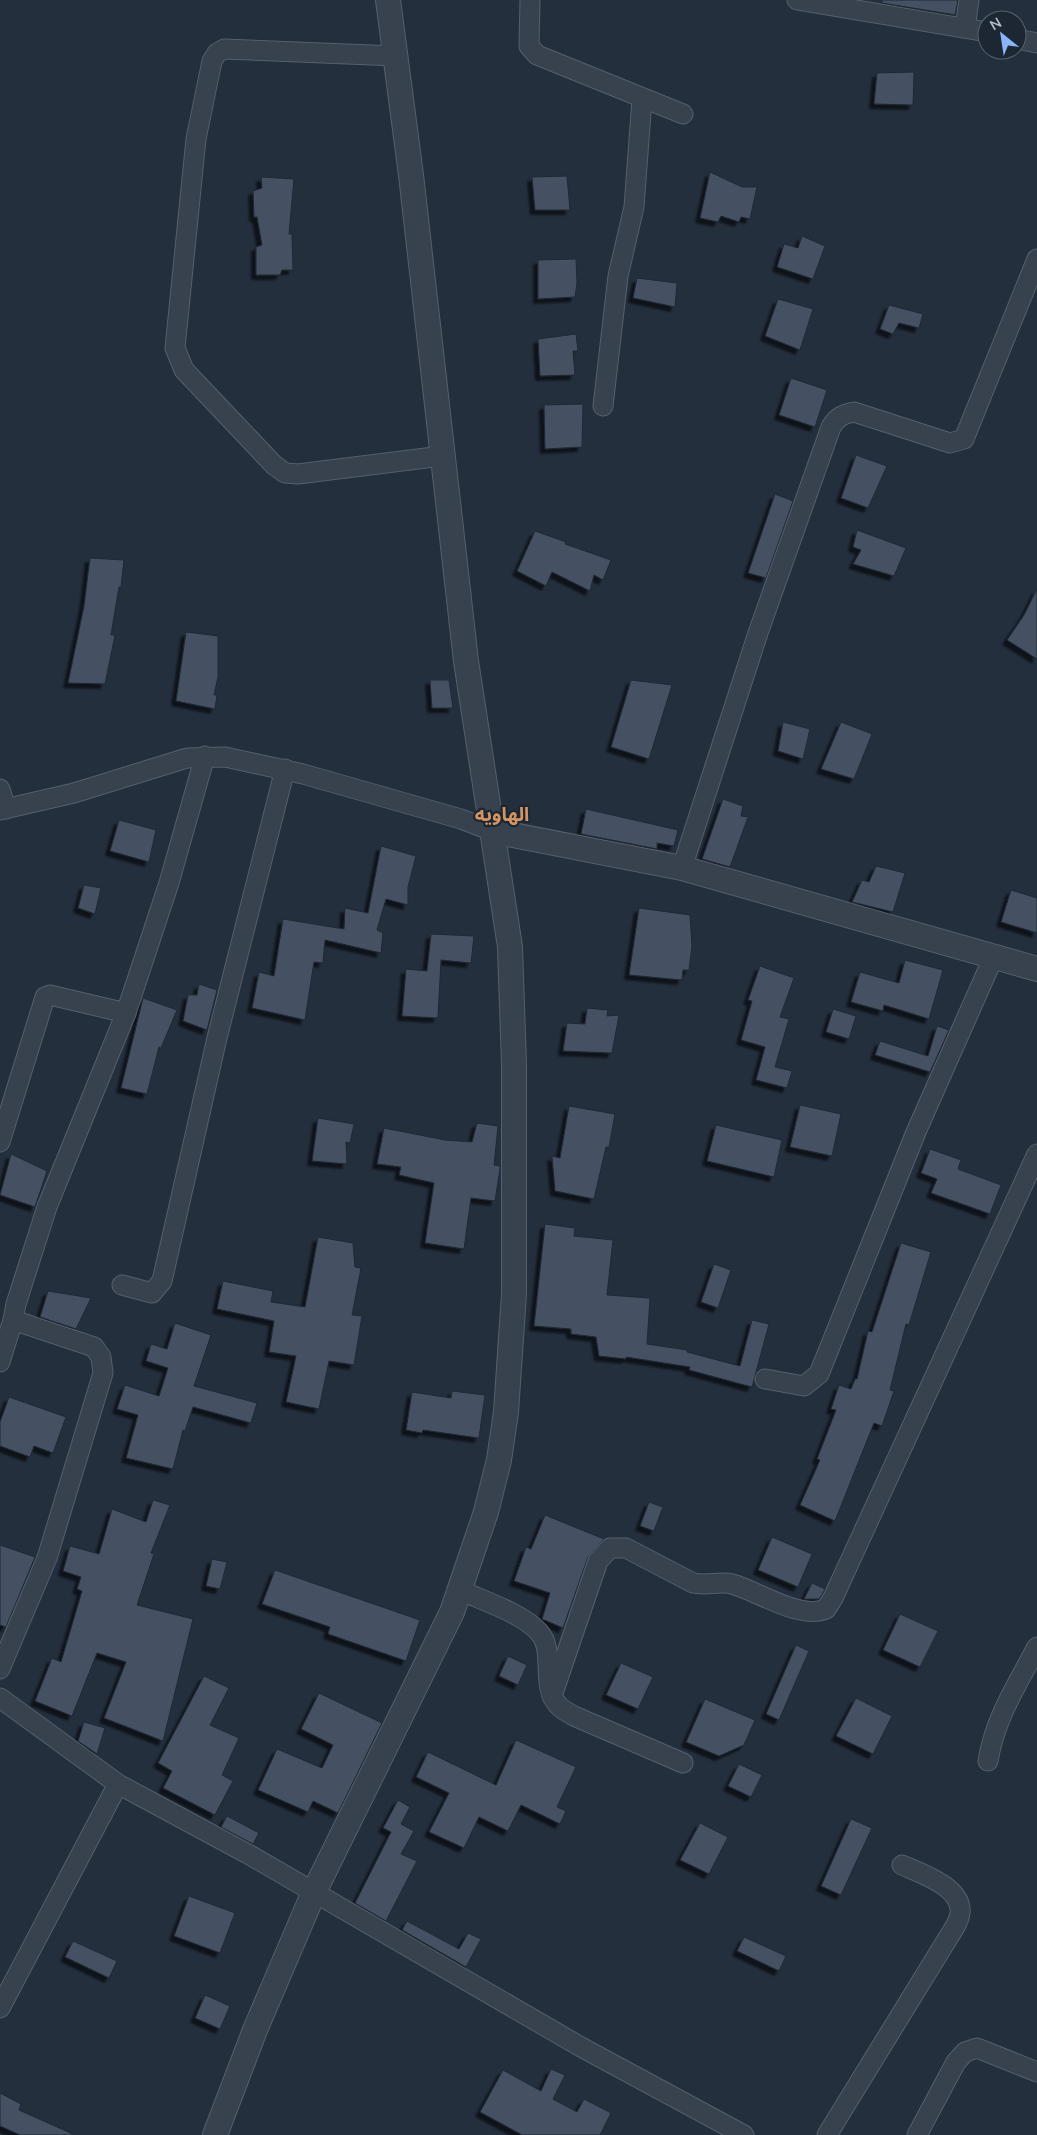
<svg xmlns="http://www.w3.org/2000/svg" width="1037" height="2135" font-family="Mulish,'Noto Sans Arabic',sans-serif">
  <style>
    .building { fill: #455162; stroke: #1f2835; filter: url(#shadow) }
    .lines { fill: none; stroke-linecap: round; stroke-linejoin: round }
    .minor-casing { stroke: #565f6c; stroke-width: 21 }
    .tertiary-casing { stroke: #565f6c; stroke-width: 26 }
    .minor { stroke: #38414e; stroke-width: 19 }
    .tertiary { stroke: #38414e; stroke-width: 24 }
    .labels { text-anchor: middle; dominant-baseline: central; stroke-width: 4.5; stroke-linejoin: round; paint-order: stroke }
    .district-label { font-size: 19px; font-weight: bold; fill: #d59563; stroke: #1d2633 }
  </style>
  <defs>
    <filter id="shadow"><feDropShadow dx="-4.5" dy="4.5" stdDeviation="1" flood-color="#0009"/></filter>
  </defs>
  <rect width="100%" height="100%" fill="#242f3e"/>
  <g class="building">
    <polygon points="882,0 958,0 955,15 882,3"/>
    <polygon points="914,72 913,105 874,104 877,73"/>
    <polygon points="710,172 742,187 757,187 750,219 741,217 739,222 721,216 718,222 700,218"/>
    <polygon points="567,176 570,210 535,210 532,177"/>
    <polygon points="261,177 294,179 289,234 292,234 293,270 282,270 280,275 256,275 256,247 262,245 257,217 254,217 253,191 262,188"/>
    <polygon points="802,236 825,246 813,279 777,267 784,244 798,248"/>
    <polygon points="576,259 577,283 575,297 538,299 538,260"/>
    <polygon points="637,278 677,283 675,307 633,298"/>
    <polygon points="778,299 813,309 800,350 765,336"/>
    <polygon points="889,305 923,314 919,328 899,323 893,334 880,329"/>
    <polygon points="576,334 578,351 573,351 575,375 540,376 538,339"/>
    <polygon points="791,378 827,390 815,427 779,415"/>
    <polygon points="583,404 582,447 545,449 544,405"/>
    <polygon points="856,455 887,466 868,508 841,498"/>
    <polygon points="775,494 793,501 766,578 748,573"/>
    <polygon points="857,530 906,548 894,576 853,564 861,550 853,547"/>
    <polygon points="535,531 566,542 565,544 611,560 603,580 594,575 590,591 552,572 546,586 517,571"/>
    <polygon points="90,558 124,560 121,587 119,587 111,635 115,635 105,684 68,683 84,606"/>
    <polygon points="1037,589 1037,659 1007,640 1024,615"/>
    <polygon points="186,632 218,636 218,677 214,695 217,695 215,709 176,701"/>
    <polygon points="430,680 449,680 453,708 432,708"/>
    <polygon points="631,680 672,685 649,759 611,747"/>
    <polygon points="783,722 810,729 803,759 778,751"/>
    <polygon points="841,722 872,734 854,779 821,769"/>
    <polygon points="723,799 743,806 741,816 748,817 730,867 702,859"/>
    <polygon points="586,809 678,830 674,846 657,843 657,849 581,834"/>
    <polygon points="119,820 156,830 149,862 110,851"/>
    <polygon points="381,846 416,856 408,887 408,905 386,899 377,930 383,933 381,953 325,940 323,963 314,962 305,1020 252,1008 259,972 274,976 283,919 344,929 345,908 368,913"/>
    <polygon points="876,866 905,873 893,912 852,902 862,880 869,882"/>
    <polygon points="84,885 101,888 95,914 78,908"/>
    <polygon points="1011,890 1037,898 1037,933 1001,922"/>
    <polygon points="639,908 690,915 692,946 689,970 683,970 682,980 629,975"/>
    <polygon points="431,934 474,936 471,963 441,960 438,1018 402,1016 406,969 427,971"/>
    <polygon points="905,960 943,970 929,1019 884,1005 883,1011 851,1002 860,972 899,983"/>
    <polygon points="760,966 794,978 780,1017 789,1019 775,1067 792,1071 787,1088 756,1080 765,1047 741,1040 752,1001 748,1000"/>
    <polygon points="199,984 217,990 207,1030 183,1021 188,995 197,995"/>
    <polygon points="143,998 177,1010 161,1048 159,1047 147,1094 121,1088"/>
    <polygon points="587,1008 608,1010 607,1016 619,1015 612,1053 563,1051 567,1023 585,1024"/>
    <polygon points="833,1009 856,1016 849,1039 826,1032"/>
    <polygon points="937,1026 949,1030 930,1072 875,1055 880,1041 928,1056"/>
    <polygon points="800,1105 841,1114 832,1156 790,1147"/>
    <polygon points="569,1106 615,1114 609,1147 606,1147 594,1199 555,1191 552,1156 560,1158"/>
    <polygon points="318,1118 354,1124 350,1143 346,1142 347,1164 312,1161"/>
    <polygon points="477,1123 498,1126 494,1165 500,1166 500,1169 495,1201 471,1198 464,1249 425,1243 434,1183 399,1175 401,1167 377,1164 384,1128 445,1140 472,1142"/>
    <polygon points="716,1125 782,1140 774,1177 707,1161"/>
    <polygon points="930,1149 961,1160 958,1169 1001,1185 990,1214 931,1193 937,1179 921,1173"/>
    <polygon points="11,1154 47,1171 35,1207 0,1195"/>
    <polygon points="545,1224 575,1228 574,1236 613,1240 607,1295 650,1298 647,1344 687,1350 687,1352 740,1366 752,1320 769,1324 752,1387 689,1370 690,1367 626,1357 626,1359 599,1356 596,1337 571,1334 571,1329 534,1326"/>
    <polygon points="318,1237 353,1243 355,1267 361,1268 352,1315 362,1316 354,1365 329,1361 319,1409 286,1402 296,1356 269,1352 274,1321 217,1309 223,1281 273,1291 271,1302 305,1307"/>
    <polygon points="901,1243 931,1252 909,1325 906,1324 890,1390 894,1391 882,1426 874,1423 835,1521 800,1505 820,1460 817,1459 836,1410 831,1409 839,1385 851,1389 855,1379 857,1379 868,1331 872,1332"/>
    <polygon points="714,1264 731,1270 718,1308 701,1302"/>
    <polygon points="48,1291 91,1298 76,1329 40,1317"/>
    <polygon points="175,1323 211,1335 194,1386 257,1403 251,1423 193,1407 185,1431 183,1430 173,1469 126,1458 138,1415 117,1409 125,1385 159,1396 168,1368 146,1361 151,1344 167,1349"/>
    <polygon points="452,1391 485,1395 479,1438 423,1430 422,1433 406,1430 412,1392 451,1398"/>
    <polygon points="9,1397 66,1417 53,1453 34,1446 30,1457 0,1446 0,1422"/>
    <polygon points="153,1500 170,1505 151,1553 154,1554 137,1605 193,1619 163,1741 104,1718 126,1662 97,1653 72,1716 35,1701 52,1658 61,1662 82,1591 77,1589 81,1577 63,1571 70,1546 99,1554 112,1509 146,1522"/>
    <polygon points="649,1502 663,1507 654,1531 640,1526"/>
    <polygon points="545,1515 604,1539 588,1557 563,1628 542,1619 550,1593 514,1581 526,1547 531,1549"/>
    <polygon points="772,1537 812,1554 798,1587 758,1570"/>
    <polygon points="0,1545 35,1557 6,1627 0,1625"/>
    <polygon points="212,1559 227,1562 220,1589 206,1586"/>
    <polygon points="275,1570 420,1620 406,1661 328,1634 330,1627 262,1604"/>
    <polygon points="812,1583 825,1589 823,1593 819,1599 804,1599"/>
    <polygon points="900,1614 938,1631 920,1667 883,1650"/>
    <polygon points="796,1645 809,1651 779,1720 766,1714"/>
    <polygon points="508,1656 527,1665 518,1685 499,1676"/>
    <polygon points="621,1663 653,1677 638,1709 606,1695"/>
    <polygon points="204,1676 229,1688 210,1725 239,1738 222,1775 233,1781 215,1815 163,1788 172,1771 158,1763"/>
    <polygon points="319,1693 382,1723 338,1813 313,1801 308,1812 258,1790 277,1749 322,1768 333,1745 301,1729"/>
    <polygon points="856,1698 892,1716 873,1754 836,1736"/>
    <polygon points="705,1699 755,1720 744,1745 719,1756 686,1742"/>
    <polygon points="84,1722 105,1728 97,1754 78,1741"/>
    <polygon points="516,1740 576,1767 557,1807 566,1811 560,1824 521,1805 508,1831 479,1817 464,1848 429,1832 449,1793 416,1777 428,1752 496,1785"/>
    <polygon points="739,1764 762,1775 751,1797 728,1786"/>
    <polygon points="398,1800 410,1807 401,1824 414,1831 401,1854 417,1861 386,1921 355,1903 391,1832 383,1828"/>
    <polygon points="227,1816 259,1833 253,1844 221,1827"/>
    <polygon points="851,1819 872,1828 841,1895 821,1886"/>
    <polygon points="700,1823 728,1837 709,1874 680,1860"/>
    <polygon points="189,1896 235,1913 220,1953 174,1936"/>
    <polygon points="407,1921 459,1949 468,1933 481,1939 466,1967 402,1930"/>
    <polygon points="744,1937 786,1956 779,1971 737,1951"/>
    <polygon points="73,1941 117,1961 109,1978 65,1957"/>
    <polygon points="205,1995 230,2006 220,2029 195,2018"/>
    <polygon points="551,2069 565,2075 553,2099 577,2112 584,2099 611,2113 600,2135 522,2135 480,2112 503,2070 541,2091"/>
    <polygon points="0,2093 21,2104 19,2110 75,2135 20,2135 0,2126"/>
  </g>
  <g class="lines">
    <g class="minor-casing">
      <g id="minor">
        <polyline points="530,0 529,46 537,55 683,114"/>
        <polyline points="797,0 987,32"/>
        <polyline points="965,28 969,0"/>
        <polyline points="1017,39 1037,43"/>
        <polyline points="396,56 224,49 217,53 212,61 196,139 175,348 184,370 274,465 285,473 298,474 442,456"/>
        <polyline points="603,406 618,276 634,207 642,99"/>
        <polyline points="0,789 6,809"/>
        <polyline points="0,810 74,793 187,758 225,757 303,774 461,819 492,831"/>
        <path d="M682,868L758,633L831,427C837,417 843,414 854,412L950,443L964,439L1037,259"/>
        <polyline points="0,1142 45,997 50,995 126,1013 169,883 205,756"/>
        <polyline points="122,1285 152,1293 162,1281 217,1038 285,769"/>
        <polyline points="0,1362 13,1320 16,1304 47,1207 126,1013"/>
        <polyline points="765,1379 804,1386 819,1374 916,1132 994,956"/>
        <path d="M460,1590C483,1601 522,1613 539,1632C556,1651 540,1685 558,1705C562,1710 569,1713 574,1716L683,1763"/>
        <polyline points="0,1669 47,1558 103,1373 101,1357 94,1347 13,1320"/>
        <path d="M552,1696L598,1561L610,1548H626L693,1583C707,1586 721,1581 732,1584C758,1591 799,1620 826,1609L833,1598L1037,1154"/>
        <polyline points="0,1698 118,1784 248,1854 581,2047 744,2135"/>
        <path d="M988,1761C995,1718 1017,1685 1037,1647"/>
        <polyline points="0,2008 118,1784"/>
        <path d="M827,2135L948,1938C953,1930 959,1922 960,1913C963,1887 920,1873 902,1865"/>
        <polyline points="917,2135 956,2062 965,2052 977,2048 1037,2072"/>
      </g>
    </g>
    <g class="tertiary-casing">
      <g id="tertiary">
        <polyline points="492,831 682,868 1037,969"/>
        <polyline points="215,2135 255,2030 314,1892 452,1612 486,1512 499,1460 506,1412 514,1294 514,1065 510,947 466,661 411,175 388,0"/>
      </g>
    </g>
    <use href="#minor" class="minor"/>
    <use href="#tertiary" class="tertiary"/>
  </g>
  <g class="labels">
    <g class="district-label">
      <text x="502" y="814">الهاويه</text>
    </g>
  </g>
  <g transform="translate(1002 35) rotate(330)"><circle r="24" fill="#1d2633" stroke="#59626f"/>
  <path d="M0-4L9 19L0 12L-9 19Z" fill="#8ab4f8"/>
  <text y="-8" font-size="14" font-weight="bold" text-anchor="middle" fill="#b4bcc9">N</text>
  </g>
</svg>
